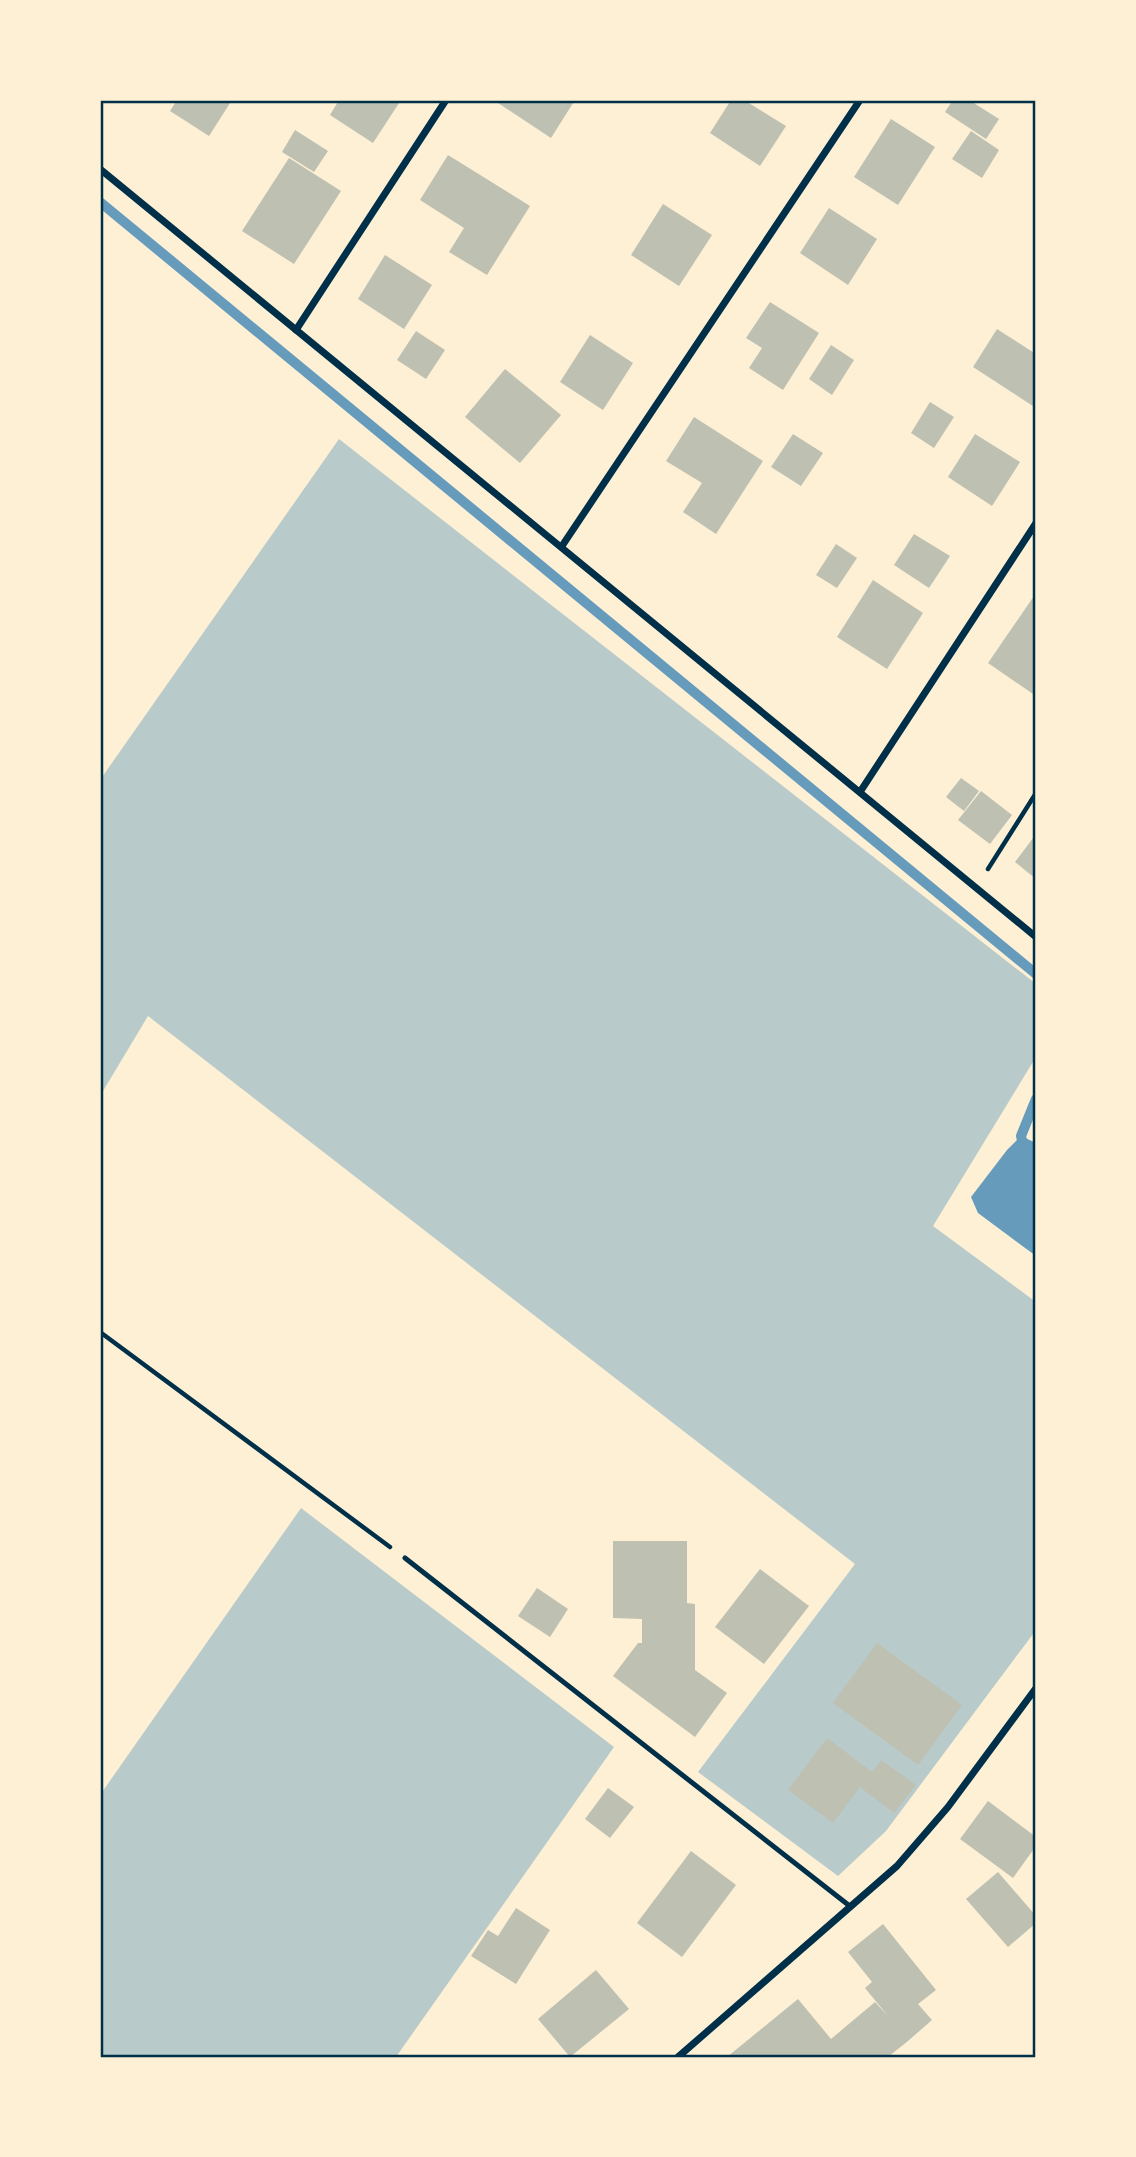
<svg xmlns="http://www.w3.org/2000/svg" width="1136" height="2157" font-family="Manrope,sans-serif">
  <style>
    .green { fill: #b9caca }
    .water { fill: #669bbc }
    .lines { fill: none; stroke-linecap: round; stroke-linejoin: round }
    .stream { stroke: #669bbc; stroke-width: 10 }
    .building { fill: #bec0b2 }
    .path { stroke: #003049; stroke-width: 4.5 }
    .service { stroke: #003049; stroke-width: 5 }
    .minor { stroke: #003049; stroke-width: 7 }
    .neatline { fill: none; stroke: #003049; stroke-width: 2.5 }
  </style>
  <rect width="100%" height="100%" fill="#fdf0d5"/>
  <g class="green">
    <polygon points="339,439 1036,984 1036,1057 933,1226 1036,1302 1036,1630 886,1831 838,1876 698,1772 855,1564 148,1016 100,1096 100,780"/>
    <polygon points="301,1508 614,1747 396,2057 100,2057 100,1795"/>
  </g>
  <polygon class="water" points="1021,1136 1036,1143 1036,1256 978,1213 971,1197 1007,1150"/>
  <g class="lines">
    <g class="stream">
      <polyline points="100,202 1036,974"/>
      <polyline points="1024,1149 1021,1136 1036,1099"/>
    </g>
  </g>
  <g class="building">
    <polygon points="177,100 232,100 209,136 170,111"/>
    <polygon points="339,100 401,100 373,143 330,115"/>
    <polygon points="500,100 575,100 551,138 498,103"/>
    <polygon points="731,100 744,100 786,126 760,166 710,133"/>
    <polygon points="953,100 969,100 999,119 986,139 945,112"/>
    <polygon points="891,119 935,147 898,205 854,177"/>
    <polygon points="295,130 328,151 314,172 282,152"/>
    <polygon points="971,131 999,150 982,178 952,159"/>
    <polygon points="448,155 530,206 487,275 449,252 464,228 420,200"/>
    <polygon points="289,158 341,191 294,264 242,231"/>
    <polygon points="663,204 712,235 679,286 631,255"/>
    <polygon points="829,208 877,239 848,285 800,253"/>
    <polygon points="385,255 432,285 404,329 358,299"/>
    <polygon points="770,302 819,333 783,390 749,368 762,348 746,338"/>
    <polygon points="997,329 1036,354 1036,408 973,367"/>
    <polygon points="416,331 445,350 426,379 397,360"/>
    <polygon points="590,335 633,363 603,410 560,382"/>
    <polygon points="831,345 854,360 832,395 809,379"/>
    <polygon points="505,369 561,415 520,463 465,417"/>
    <polygon points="930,402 954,417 934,448 911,433"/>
    <polygon points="694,417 763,461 716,534 683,512 702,483 666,461"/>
    <polygon points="793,434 823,453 801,486 771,467"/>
    <polygon points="975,434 1020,462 992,506 948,477"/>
    <polygon points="914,534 950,556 929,588 894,565"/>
    <polygon points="836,544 857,558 837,588 816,575"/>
    <polygon points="873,580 923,613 887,669 837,637"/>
    <polygon points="1034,596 1036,597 1036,696 988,663"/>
    <polygon points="961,778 979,791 964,811 946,797"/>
    <polygon points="981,791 1012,815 990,844 958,820"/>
    <polygon points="1036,834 1036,879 1015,862"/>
    <polygon points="613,1541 687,1541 687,1603 695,1604 695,1670 727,1693 695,1737 613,1676 638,1643 642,1643 642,1619 613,1618"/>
    <polygon points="760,1569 809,1606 764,1664 715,1627"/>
    <polygon points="537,1588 568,1609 550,1637 518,1616"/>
    <polygon points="877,1643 962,1705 918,1765 833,1703"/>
    <polygon points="827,1738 872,1772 881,1760 916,1785 894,1813 860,1787 833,1823 788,1790"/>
    <polygon points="608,1788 634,1807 610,1838 585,1819"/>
    <polygon points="988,1801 1036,1837 1036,1846 1013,1878 960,1839"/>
    <polygon points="691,1851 736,1885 682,1957 637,1923"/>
    <polygon points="998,1872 1036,1916 1036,1923 1008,1947 966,1899"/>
    <polygon points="516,1908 550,1930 516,1984 471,1956 488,1930 498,1936"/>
    <polygon points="883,1924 936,1990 918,2004 932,2020 908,2041 888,2057 727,2057 798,1999 831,2039 875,2002 888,2016 865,1988 872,1982 848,1952"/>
    <polygon points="596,1970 629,2009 570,2057 538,2019"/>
  </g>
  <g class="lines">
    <g class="path">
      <polyline points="988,869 1036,793"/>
      <polyline points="100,1332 390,1547"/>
    </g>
    <polyline class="service" points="405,1558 851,1907"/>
    <g class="minor">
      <polyline points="100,169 1036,937"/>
      <polyline points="296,330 446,100"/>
      <polyline points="562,546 860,100"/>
      <polyline points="860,792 1036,523"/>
      <polyline points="678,2057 897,1866 948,1807 1036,1688"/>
    </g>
  </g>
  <rect width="1136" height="2157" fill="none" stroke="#fdf0d5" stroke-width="203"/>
  <rect x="102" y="102" width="932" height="1954" class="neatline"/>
</svg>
